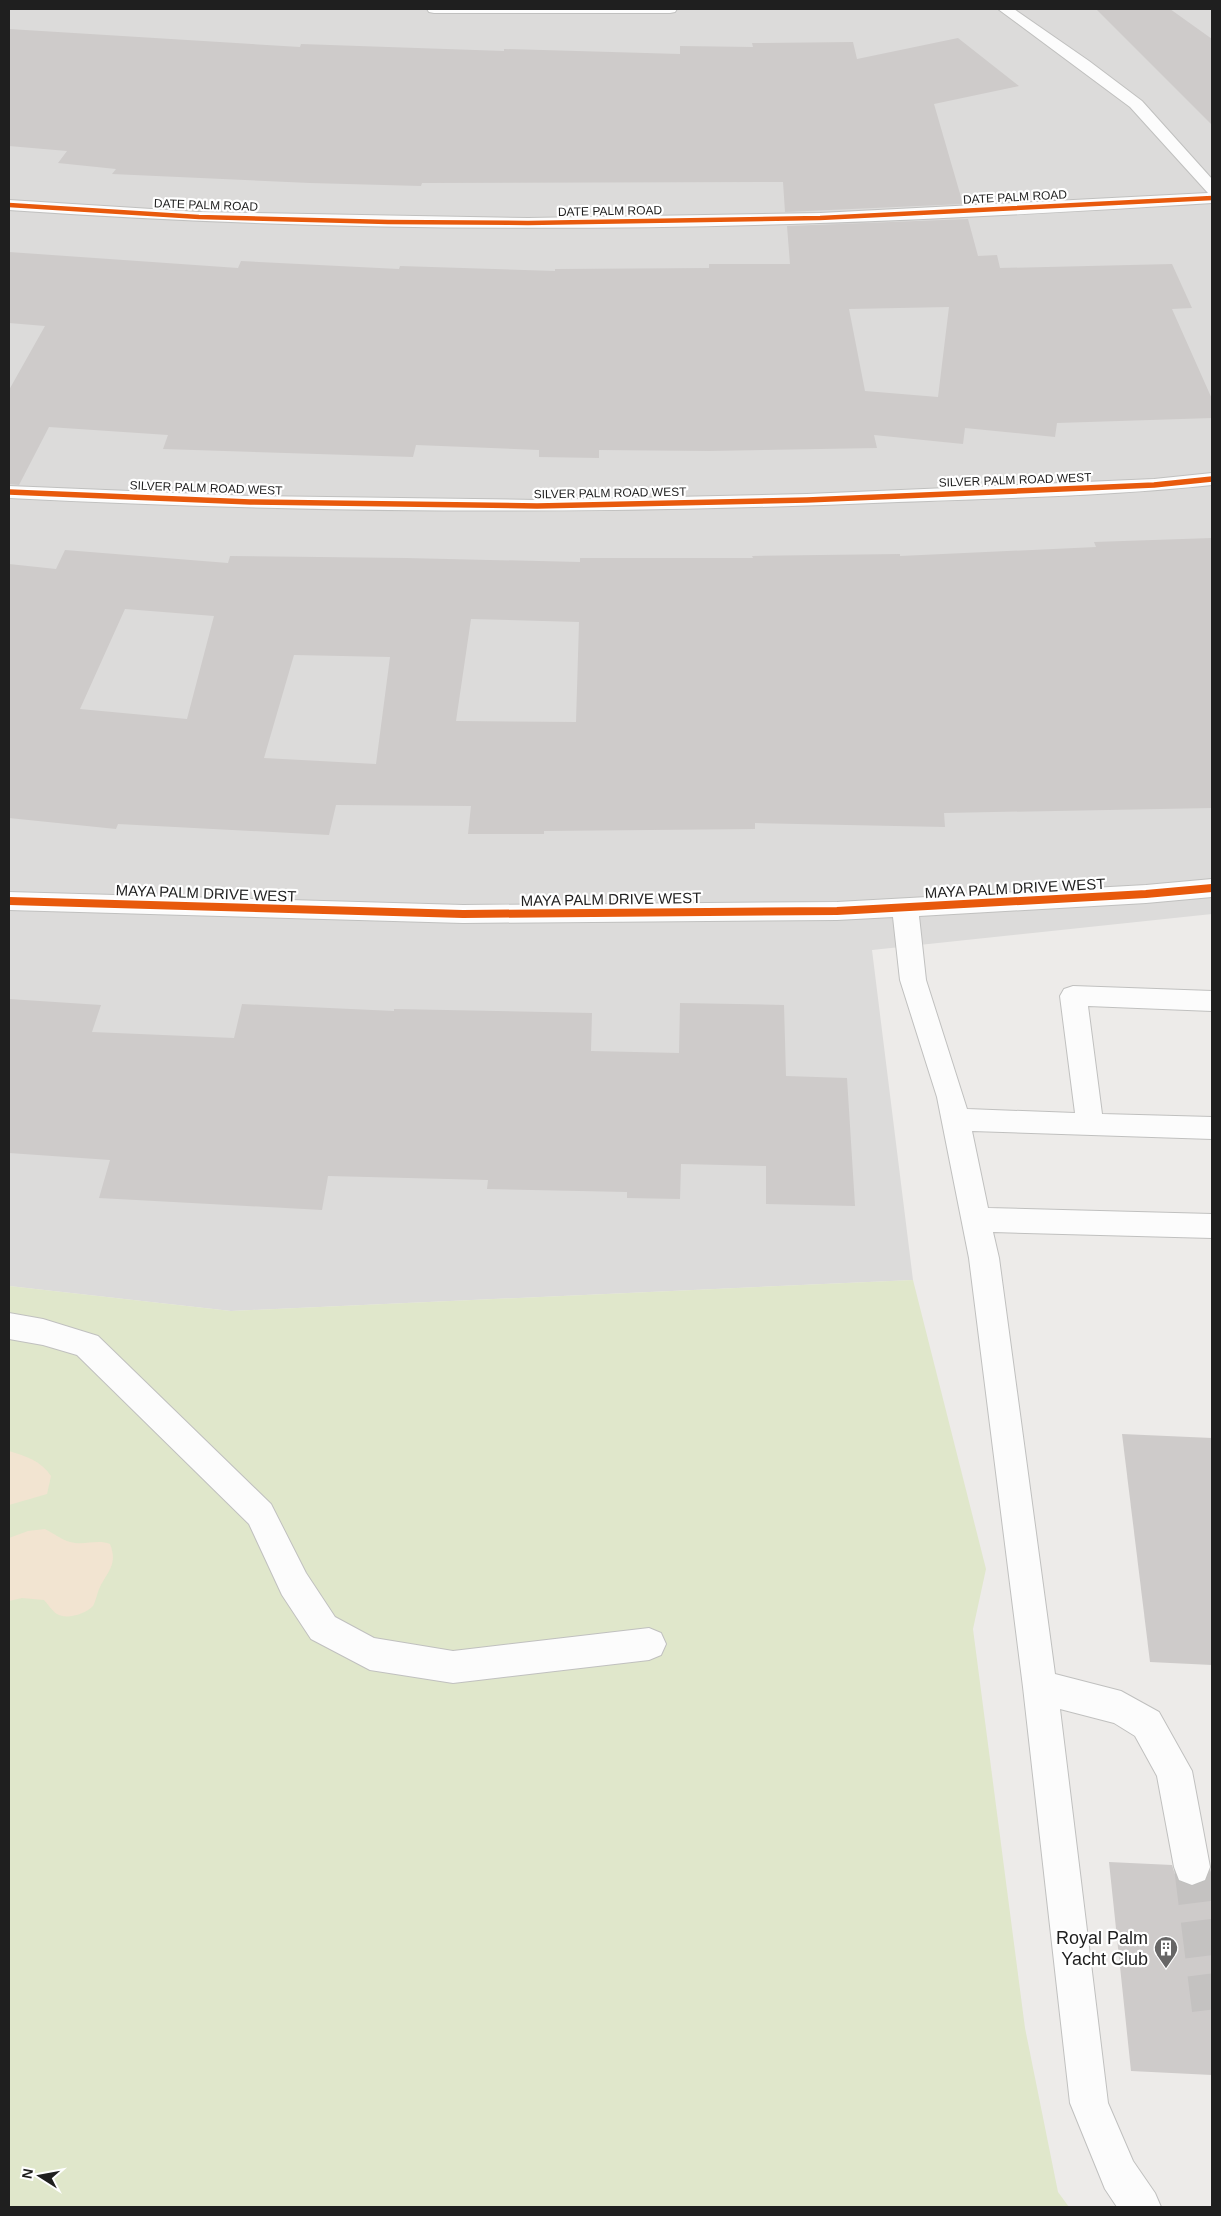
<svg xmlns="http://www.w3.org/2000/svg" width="1221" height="2216" font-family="Helvetica,sans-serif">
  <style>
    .residential { fill: #dcdbda }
    .grass { fill: #e0e7cb }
    .sand { fill: #f2e4d1 }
    .building { fill: #cecbca; fill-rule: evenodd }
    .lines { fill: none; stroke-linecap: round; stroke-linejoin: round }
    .minor-tunnel { stroke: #c4c2c1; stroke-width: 36; stroke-dasharray: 36 18; stroke-linecap: butt }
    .minor-casing { stroke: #c0c0bf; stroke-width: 2 }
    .minor { fill: #fcfcfc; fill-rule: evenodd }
    .cycleway-far2-casing { stroke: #fff; stroke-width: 6 }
    .cycleway-far1-casing { stroke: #fff; stroke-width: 8 }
    .cycleway-casing { stroke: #fff; stroke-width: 11 }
    .cycleway-far2 { stroke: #e8590c; stroke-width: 4.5 }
    .cycleway-far1 { stroke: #e8590c; stroke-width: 5.5 }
    .cycleway { stroke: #e8590c; stroke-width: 8 }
    .labels { text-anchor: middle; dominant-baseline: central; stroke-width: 4.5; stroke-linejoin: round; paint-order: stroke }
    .far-street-label { font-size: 12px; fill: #1f1f1f; stroke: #fff }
    .street-label { font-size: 15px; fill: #1f1f1f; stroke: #fff }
    .near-poi-label { font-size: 18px; fill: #1f1f1f; stroke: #fff; text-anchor: end }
  </style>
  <rect width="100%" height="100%" fill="#edebe9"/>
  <polygon class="residential" points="9,9 1212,9 1212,914 872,950 913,1280 231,1311 9,1286"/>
  <polygon class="grass" points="913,1280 986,1569 973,1629 1025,2028 1058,2192 1069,2207 9,2207 9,1286 231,1311"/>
  <g class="sand">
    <path d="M9,1451C26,1456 41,1461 51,1476L47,1494L9,1505Z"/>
    <path d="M45,1529C53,1533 62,1540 70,1542C84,1546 97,1539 110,1544C118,1564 108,1571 100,1587C97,1593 96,1601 93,1606C86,1614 66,1620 57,1614C52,1611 48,1604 44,1600L22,1598L9,1601V1538L28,1531Z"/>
  </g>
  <g class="building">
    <polygon points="1096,9 1170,9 1212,39 1212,125"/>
    <polygon points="9,29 300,47 301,44 504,51 504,49 680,54 680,46 753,47 752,43 853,42 857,59 958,38 1019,86 934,104 963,204 785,212 783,182 422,183 421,186 310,183 112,174 116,169 58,163 67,151 9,146"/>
    <path d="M968,219L978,256L997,255L1000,268L1172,264L1192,308L1172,309L1212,399V418L1057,423L1055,437L965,428L963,444L874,435L877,448L709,451L599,450V458L539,457V450L416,445L413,457L163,449L168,435L49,427L19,485L9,484V390L45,326L9,323V252L238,268L241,261L399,269L400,266L555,271V269L709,268V264H790L787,226ZM949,307L938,397L865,391L849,309Z"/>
    <path d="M1212,538V808L944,813L945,827L755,823V829L544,831V834H468L471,806L336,805L329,835L118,824L116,829L9,818V564L56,569L65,550L228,563L230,556L406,558L580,562V558H753L752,556L900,554V556L1096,547L1094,542ZM125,609L214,616L187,719L80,709ZM471,619L579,622L576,722L456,721ZM294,655L390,657L376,764L264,758Z"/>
    <polygon points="9,999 101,1005 92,1032 234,1038 242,1004 394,1011 394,1009 592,1013 591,1051 679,1053 680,1003 784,1005 786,1076 847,1078 855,1206 766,1204 766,1166 681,1164 680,1199 627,1198 627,1192 487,1189 488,1180 328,1176 322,1210 99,1198 110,1160 9,1153"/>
    <polygon points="1122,1434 1212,1438 1212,1665 1150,1662"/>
    <polygon points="1109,1862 1172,1865 1177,1881 1191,1887 1206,1882 1212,1868 1212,2075 1131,2071"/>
  </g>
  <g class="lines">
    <polyline class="minor-tunnel" points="1192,1867 1212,2026"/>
    <g class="minor-casing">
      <g id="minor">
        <polygon points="427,9 677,9 675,12 670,13 434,13 429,12"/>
        <path d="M998,9H1014L1089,61L1142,101L1212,179V203C1081,211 950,219 819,223C549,232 278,229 9,210V200L199,212L528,218L820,213L1208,193L1130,107Z"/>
        <path d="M1212,473V485C1108,496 1003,498 898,502C602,515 305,513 9,498V486L250,496L537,500L807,494L1154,479Z"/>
        <polygon points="1212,879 1212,897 1146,903 919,916 926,980 967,1109 1075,1113 1060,996 1064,989 1073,986 1212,991 1212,1011 1088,1006 1102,1114 1212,1117 1212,1139 972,1131 988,1208 1212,1214 1212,1238 993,1232 999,1258 1055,1674 1121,1691 1159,1712 1192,1771 1210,1867 1205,1880 1192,1885 1179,1880 1174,1867 1157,1776 1135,1736 1114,1723 1060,1709 1108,2103 1133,2161 1155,2193 1161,2207 1117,2207 1105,2189 1070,2103 1023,1687 969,1258 937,1097 900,980 893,917 837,920 463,923 9,910 9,892 463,905 837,902 1146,885"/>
        <polygon points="9,1313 43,1319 98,1336 271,1504 306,1573 335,1617 374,1638 453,1651 649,1628 661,1633 666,1644 661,1655 649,1660 453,1683 370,1670 311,1639 282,1595 249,1524 77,1355 43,1345 9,1339"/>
      </g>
    </g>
    <use href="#minor" class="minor"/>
    <g class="cycleway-far2-casing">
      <polyline id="cycleway-far2" points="9,205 199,217 388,222 528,223 820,218 1212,198"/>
    </g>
    <g class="cycleway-far1-casing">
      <polyline id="cycleway-far1" points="9,492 250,502 537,506 807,500 1154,485 1212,479"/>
    </g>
    <g class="cycleway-casing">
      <polyline id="cycleway" points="9,901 463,914 837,911 1146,894 1212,888"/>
    </g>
    <use href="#cycleway-far2" class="cycleway-far2"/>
    <use href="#cycleway-far1" class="cycleway-far1"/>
    <use href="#cycleway" class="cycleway"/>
  </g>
  <defs>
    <g id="building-pin" transform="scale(1.25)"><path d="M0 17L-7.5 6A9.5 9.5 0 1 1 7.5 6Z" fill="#676666" stroke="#fff"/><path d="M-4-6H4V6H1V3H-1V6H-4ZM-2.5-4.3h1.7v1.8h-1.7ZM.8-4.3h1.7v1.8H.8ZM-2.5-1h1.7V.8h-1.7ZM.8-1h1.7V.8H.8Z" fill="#fff"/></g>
  </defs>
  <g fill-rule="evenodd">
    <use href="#building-pin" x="1166" y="1948"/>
  </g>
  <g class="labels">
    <g class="far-street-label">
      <text transform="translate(1015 197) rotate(-3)">DATE PALM ROAD</text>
      <text transform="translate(206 205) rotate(2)">DATE PALM ROAD</text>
      <text transform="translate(610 211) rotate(-1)">DATE PALM ROAD</text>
      <text transform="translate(1015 480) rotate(-2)">SILVER PALM ROAD WEST</text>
      <text transform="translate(206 488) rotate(2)">SILVER PALM ROAD WEST</text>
      <text transform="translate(610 493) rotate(-1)">SILVER PALM ROAD WEST</text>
    </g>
    <g class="street-label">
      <text transform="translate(1015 888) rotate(-3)">MAYA PALM DRIVE WEST</text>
      <text transform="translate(206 893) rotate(2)">MAYA PALM DRIVE WEST</text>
      <text transform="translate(611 899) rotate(-1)">MAYA PALM DRIVE WEST</text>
    </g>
    <g class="near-poi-label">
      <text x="1148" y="1938">Royal Palm<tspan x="1148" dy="21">Yacht Club</tspan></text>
    </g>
  </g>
  <rect width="1221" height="2216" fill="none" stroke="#1f1f1f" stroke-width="20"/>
  <g transform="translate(40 2176) rotate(281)" stroke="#ffffff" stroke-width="4" paint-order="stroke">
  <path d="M0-4L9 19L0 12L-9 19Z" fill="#1f1f1f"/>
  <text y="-8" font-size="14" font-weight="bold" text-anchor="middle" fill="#1f1f1f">N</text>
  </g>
</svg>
